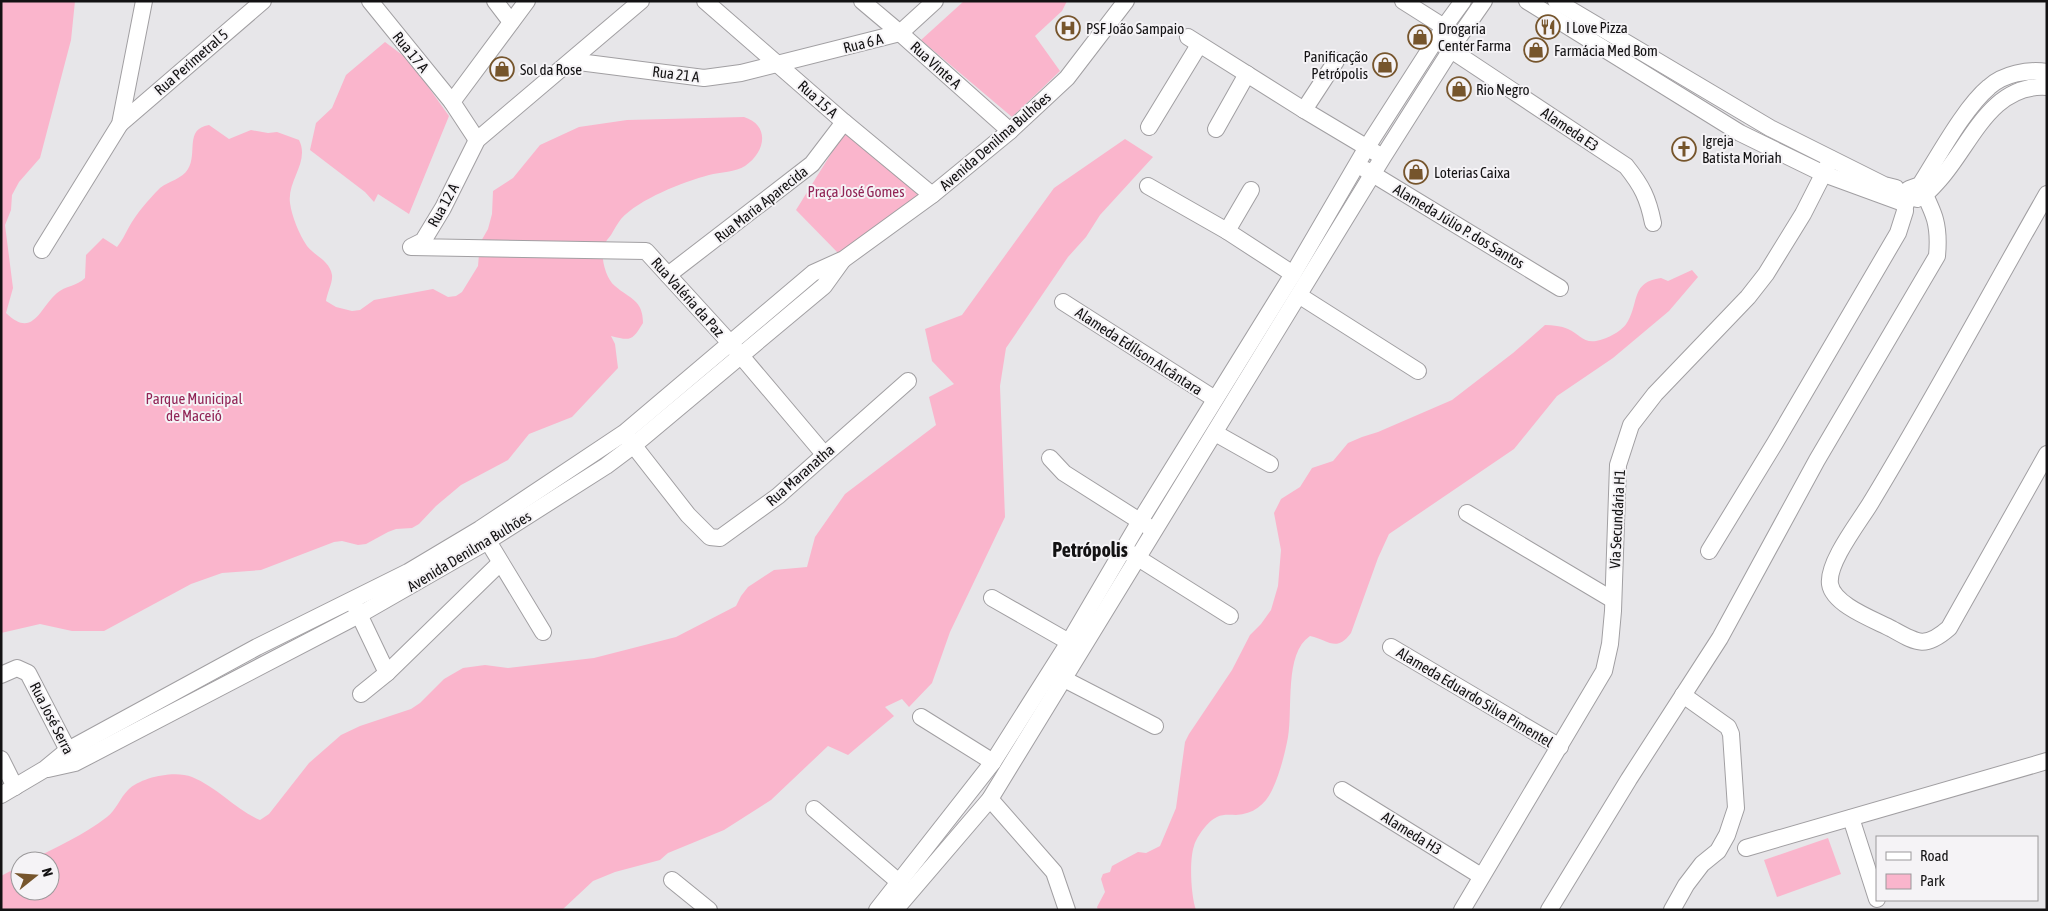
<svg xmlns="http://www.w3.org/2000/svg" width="2048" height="911" font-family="'Asap Condensed',sans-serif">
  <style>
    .green { fill: #fab5cc }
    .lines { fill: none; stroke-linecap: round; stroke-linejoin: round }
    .minor-casing { stroke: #a19fa2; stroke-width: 18 }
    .minor { stroke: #fff; stroke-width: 16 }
    .labels { text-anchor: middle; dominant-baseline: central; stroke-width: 4; stroke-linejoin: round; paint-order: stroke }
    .poi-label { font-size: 15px; fill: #131213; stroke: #f5f3f6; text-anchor: start }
    .street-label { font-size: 15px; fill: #131213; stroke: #f5f3f6 }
    .park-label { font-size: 15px; fill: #912456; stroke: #f5f3f6 }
    .district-label { font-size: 20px; font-weight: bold; fill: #131213; stroke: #f5f3f6 }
  </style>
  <rect width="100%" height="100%" fill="#e7e6e9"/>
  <g class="green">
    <path d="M1,1H75L71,40L40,158L19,182L12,195L11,210L5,225L13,288L6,313C33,339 39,309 57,293C65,286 77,286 85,278L86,255L103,238L117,247C122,241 125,234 129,227C136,214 149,199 160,188C169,181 182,179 188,169C198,153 184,129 209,125L229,139L251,130L268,133L277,132L299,140C310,162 287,180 290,203C292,217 299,234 307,246C315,256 330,261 332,275C333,282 327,293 326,301L336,307L352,311L360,310L374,300L433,289L448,297L456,296L462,292L478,266L480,243L488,229L492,214L493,191L513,178L540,145L579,127L627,120L744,117C770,125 766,152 745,166C736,172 720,172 709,175C683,182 639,199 621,219C617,224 614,230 611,235C608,239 604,243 603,248C601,259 606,279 615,286C630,299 643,300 643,323C632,341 631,341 611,336L615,344L618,368L572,417L529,434L508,460L461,485L436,506L419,524L412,528L396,529L388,532L366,544L358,545L342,541L334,542L261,570L222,573L191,584L104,631H72L40,624L1,633Z"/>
    <polygon points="964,1 1067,1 1062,11 1035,36 1060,71 1012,117 921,40"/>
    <polygon points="385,42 409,60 449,116 409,214 378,194 374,202 365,192 310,150 316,123 332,108 346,75"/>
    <polygon points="847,128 922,194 840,255 796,210"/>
    <path d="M1125,139L1153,157L1100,215L1086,237L1068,257L1006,348L1000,386L1005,517L950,632L932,683L909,707L902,699L885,707L894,716L848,755L828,746L771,800L724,830L668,853L660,860L615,872L593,881L562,910H1V876L20,866V891H50V861H30C56,847 84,835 107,817C116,810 120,798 128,790C141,777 175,770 192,777C217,787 236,810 260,820L269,814L309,763L341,735L360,726L411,709L420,703L444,679L463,668L485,665L508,668L594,658L676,637L736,606L741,596L748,587L774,570L807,567L815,537L845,494L936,425L929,397L954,384L932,361L925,329L962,315L1054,188Z"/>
    <path d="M1692,270L1698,277L1669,311L1613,358L1557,396L1514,449L1389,534L1378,558L1351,633C1336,653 1329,640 1310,636C1284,653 1293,709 1288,737C1285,753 1280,773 1273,788C1266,804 1254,814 1236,815C1230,815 1223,814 1217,817C1208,821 1197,836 1194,846C1189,860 1191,897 1196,910H1098L1097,907L1105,892L1101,879L1103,874L1110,872L1112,866L1138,852L1146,853L1160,846L1176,808L1185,742L1189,734L1232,670L1250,635L1261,624L1271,610L1278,586L1281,550L1274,513L1281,499L1300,487L1312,468L1333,461L1348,443L1362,437L1378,432L1452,400L1513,353L1545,325C1553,325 1561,326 1568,329C1579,334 1583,343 1596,341C1607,339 1623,331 1628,321C1639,302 1631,282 1661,278L1668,281Z"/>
    <polygon points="1828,838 1841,874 1777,897 1764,860"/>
  </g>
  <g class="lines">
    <g class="minor-casing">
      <g id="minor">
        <polyline points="370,1 452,102 477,140"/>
        <polyline points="495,1 511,22"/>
        <polyline points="641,1 477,140 443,208 423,241 411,247 646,251 731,344 824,454"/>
        <polyline points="705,1 844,122 932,195"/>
        <polyline points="862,1 900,33 1010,131"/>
        <polyline points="1403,1 1452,32"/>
        <polyline points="1527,1 1740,133 1824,174 1906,204"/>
        <polyline points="1556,1 1770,128 1884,185 1896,188"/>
        <polyline points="1188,37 1304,110 1376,153"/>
        <path d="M1442,44L1626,166C1642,186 1648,198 1653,223"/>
        <polyline points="571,61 704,78 741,73 900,33 935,1"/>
        <polyline points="452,102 527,1"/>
        <polyline points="1304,110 1336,61"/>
        <polyline points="120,124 263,1"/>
        <polyline points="1149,127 1199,45"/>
        <polyline points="1216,129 1247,74"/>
        <polyline points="1366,170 1560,288"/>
        <polyline points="1148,186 1227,231 1293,274"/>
        <path d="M1909,189L1920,185C1938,157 1964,108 1989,87C2003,74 2028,69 2047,72"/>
        <path d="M2047,194C1988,297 1932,402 1870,504C1859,522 1827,563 1830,584C1833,605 1875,620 1892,629C1917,643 1925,649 1949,628L2047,454"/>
        <path d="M1917,199C1927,194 1933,187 1940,179C1971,144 1991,83 2047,87"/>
        <polyline points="1227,231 1251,190"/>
        <polyline points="42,250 120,124 144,1"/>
        <polyline points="668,275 812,164 844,122"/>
        <polyline points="1300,296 1418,371"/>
        <polyline points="1063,302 1215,399"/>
        <polyline points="1215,433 1270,464"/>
        <polyline points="627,437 688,515 710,537 720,538 778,496 908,381"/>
        <polyline points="1050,458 1064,473 1149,527"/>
        <polyline points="1467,513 1613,600"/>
        <polyline points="483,533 543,632"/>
        <polyline points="1709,551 1775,443 1898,233 1905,211 1904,193"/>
        <polyline points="1130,553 1230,616"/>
        <polyline points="992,598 1069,642"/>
        <polyline points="355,606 387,673"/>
        <polyline points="1391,647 1560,747"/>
        <polyline points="1,675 17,668 28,673 72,758"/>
        <polyline points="1064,679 1155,726"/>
        <polyline points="361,694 387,673 500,563"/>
        <polyline points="921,717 993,762"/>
        <polyline points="1,759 15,787"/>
        <polyline points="48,769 75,763 359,615 488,541 606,466 634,445 824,286 842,261"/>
        <polyline points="1342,790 1481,876"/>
        <polyline points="1,795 45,769 68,750 257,647 408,572 480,529 624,433 813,273 844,259 932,195 1010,131 1067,78 1126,1"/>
        <polyline points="990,799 1054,872 1067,910"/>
        <polyline points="814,809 900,883"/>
        <polyline points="1851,818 1877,899"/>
        <polyline points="1746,848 2047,761"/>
        <polyline points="672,880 709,910"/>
        <polyline points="877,910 993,762 1069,642 1140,521 1293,274 1367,147 1444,27 1463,1"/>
        <polyline points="895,910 990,799 1383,157 1459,37 1484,1"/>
        <polyline points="1462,910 1604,671 1610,644 1613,611 1618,465 1631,425 1655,394 1748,297 1766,274 1803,214 1831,159"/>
        <path d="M1549,910L1629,779L1720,638L1817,460L1937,256C1940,224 1934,213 1920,185"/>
        <polyline points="1672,910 1686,885 1702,864 1718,851 1727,835 1736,808 1731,734 1728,727 1683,695"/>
      </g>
    </g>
    <use href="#minor" class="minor"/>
  </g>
  <defs>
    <g id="restaurant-ring" transform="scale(1.25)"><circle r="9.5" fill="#f5f3f6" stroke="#76552c" stroke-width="1.5"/><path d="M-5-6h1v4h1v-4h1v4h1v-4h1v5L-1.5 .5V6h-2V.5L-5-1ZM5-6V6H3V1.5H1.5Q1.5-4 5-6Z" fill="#76552c"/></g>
    <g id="hospital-ring" transform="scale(1.25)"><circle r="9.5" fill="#f5f3f6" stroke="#76552c" stroke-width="1.5"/><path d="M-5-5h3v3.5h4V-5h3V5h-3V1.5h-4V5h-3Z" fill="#76552c"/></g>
    <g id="shop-ring" transform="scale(1.25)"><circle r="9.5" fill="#f5f3f6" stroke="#76552c" stroke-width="1.5"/><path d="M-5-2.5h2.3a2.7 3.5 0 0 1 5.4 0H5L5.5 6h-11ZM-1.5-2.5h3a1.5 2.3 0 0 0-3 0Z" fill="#76552c"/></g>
    <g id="church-ring" transform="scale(1.25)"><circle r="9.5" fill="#f5f3f6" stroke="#76552c" stroke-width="1.5"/><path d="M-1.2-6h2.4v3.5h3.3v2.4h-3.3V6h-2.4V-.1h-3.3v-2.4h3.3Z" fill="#76552c"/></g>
  </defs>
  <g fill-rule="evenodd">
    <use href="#restaurant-ring" x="1548" y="27"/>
    <use href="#hospital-ring" x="1068" y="28"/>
    <use href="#shop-ring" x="1420" y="37"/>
    <use href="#shop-ring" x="1536" y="50"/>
    <use href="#shop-ring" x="1385" y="65"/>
    <use href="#shop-ring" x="502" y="69"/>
    <use href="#shop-ring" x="1459" y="89"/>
    <use href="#church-ring" x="1684" y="149"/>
    <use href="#shop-ring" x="1416" y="172"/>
  </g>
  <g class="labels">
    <g class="poi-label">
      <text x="1566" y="27">I Love Pizza</text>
      <text x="1086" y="28">PSF João Sampaio</text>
      <text x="1438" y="28">Drogaria<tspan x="1438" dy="17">Center Farma</tspan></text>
      <text x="1554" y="50">Farmácia Med Bom</text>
      <text x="1368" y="56" text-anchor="end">Panificação<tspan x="1368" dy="17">Petrópolis</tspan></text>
      <text x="520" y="69">Sol da Rose</text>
      <text x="1476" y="89">Rio Negro</text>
      <text x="1702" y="140">Igreja<tspan x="1702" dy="17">Batista Moriah</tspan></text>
      <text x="1434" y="172">Loterias Caixa</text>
    </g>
    <g class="street-label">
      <text transform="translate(863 43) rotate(-14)">Rua 6 A</text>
      <text transform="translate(411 52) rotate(51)">Rua 17 A</text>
      <text transform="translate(191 62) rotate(-41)">Rua Perimetral 5</text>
      <text transform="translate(936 65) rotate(42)">Rua Vinte A</text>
      <text transform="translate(676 74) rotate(7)">Rua 21 A</text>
      <text transform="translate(818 99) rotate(42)">Rua 15 A</text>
      <text transform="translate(1570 129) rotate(34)">Alameda E3</text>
      <text transform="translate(995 141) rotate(-41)">Avenida Denilma Bulhões</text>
      <text transform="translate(761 204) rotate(-38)">Rua Maria Aparecida</text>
      <text transform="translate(443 205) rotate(-61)">Rua 12 A</text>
      <text transform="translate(1459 226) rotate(31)">Alameda Júlio P. dos Santos</text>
      <text transform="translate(688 297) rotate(48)">Rua Valéria da Paz</text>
      <text transform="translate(1139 351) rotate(33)">Alameda Edílson Alcântara</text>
      <text transform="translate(800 475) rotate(-41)">Rua Maranatha</text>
      <text transform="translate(1617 519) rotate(-87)">Via Secundária H1</text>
      <text transform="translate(469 551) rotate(-31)">Avenida Denilma Bulhões</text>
      <text transform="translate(1475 697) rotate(31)">Alameda Eduardo Silva Pimentel</text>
      <text transform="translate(52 718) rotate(63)">Rua José Serra</text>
      <text transform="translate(1412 833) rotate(32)">Alameda H3</text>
    </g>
    <g class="park-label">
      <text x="856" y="191">Praça José Gomes</text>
      <text x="194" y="398">Parque Municipal<tspan x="194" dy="17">de Maceió</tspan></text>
    </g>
    <g class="district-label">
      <text x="1090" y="549">Petrópolis</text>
    </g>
  </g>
  <rect width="2048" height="911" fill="none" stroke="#131213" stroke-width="5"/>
  <rect x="1876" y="836" width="162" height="65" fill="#f5f3f6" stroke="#9b999b"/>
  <rect x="1886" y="852" width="25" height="8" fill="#ffffff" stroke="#9b999b"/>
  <text x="1920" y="861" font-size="15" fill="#131213">Road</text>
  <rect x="1886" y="874" width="25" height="15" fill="#fab5cc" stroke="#9b999b"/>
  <text x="1920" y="886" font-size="15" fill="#131213">Park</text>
  <g transform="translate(35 876) rotate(73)"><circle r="24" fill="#f5f3f6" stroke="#9b999b"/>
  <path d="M0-4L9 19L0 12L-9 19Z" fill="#76552c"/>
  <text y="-8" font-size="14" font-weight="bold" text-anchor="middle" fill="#131213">N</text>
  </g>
</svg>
